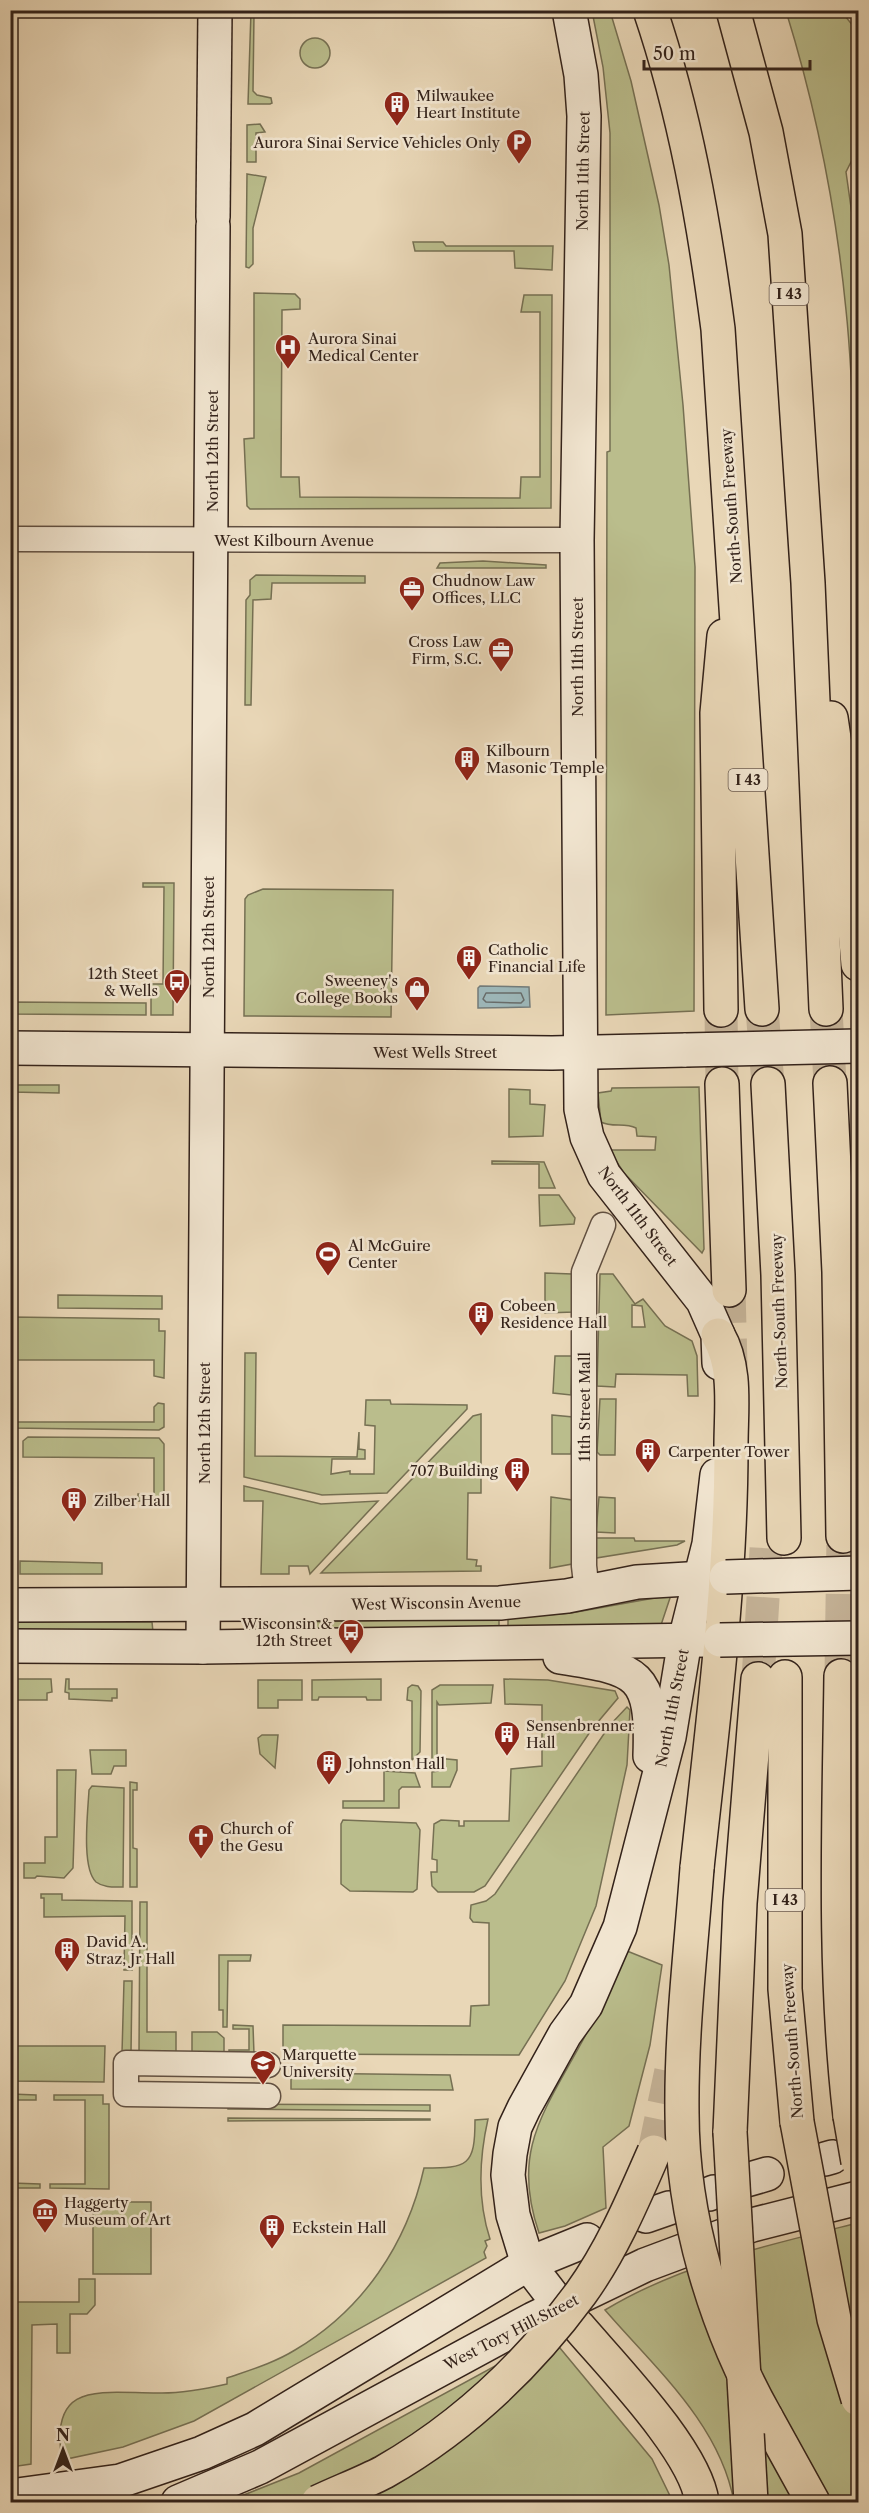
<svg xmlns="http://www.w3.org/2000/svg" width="869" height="2513" font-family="'Libre Caslon Text',serif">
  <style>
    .green { fill: #babd8c; stroke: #767053; stroke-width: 1.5; fill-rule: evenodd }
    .water { fill: #9db7b9; stroke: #737b79; stroke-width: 1.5 }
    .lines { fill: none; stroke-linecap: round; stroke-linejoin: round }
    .shore { stroke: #686c6a; stroke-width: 1.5 }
    .highway-tunnel { stroke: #c5b398; stroke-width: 33; stroke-dasharray: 33 16; stroke-linecap: butt }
    .street-casing { stroke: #604f41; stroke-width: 27 }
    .secondary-casing { stroke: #33221a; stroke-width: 36 }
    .highway-casing { stroke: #33221a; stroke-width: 36 }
    .street { stroke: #f1e5d0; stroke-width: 24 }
    .secondary { stroke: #f1e5d0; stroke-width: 33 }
    .highway { stroke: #e9d7b7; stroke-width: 33 }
    .secondary-bridge-casing { stroke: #33221a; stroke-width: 36; stroke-linecap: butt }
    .highway-bridge-casing { stroke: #33221a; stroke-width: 36; stroke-linecap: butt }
    .secondary-bridge { stroke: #f1e5d0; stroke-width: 33 }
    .highway-bridge { stroke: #e9d7b7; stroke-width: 33 }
    .labels { text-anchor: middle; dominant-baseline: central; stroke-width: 5; stroke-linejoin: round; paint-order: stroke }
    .shield { fill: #f1e5d0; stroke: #6c5c51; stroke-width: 1.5 }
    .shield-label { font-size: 14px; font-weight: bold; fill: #33221a }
    .poi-label { font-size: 15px; fill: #33221a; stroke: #f1e5d0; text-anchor: start }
    .street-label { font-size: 15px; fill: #33221a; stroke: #f1e5d0 }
  </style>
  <rect width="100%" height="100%" fill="#e9d7b7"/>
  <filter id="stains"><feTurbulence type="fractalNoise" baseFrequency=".00333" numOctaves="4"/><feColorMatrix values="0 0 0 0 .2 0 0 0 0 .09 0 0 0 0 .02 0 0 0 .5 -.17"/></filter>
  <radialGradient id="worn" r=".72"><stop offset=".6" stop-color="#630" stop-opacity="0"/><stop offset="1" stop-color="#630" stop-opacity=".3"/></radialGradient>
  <g class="green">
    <polygon points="251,11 272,11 269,14 254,14 253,91 257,95 271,98 272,103 270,104 248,104"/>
    <polygon points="592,11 610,11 631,81 659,205 669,265 683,405 695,567 694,1011 606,1015 607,452 610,451 610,133 603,67"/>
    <path d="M786,11H841L858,32V148L846,172L858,257V537C854,462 854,385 846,310C836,208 816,108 786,11Z"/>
    <circle cx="315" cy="53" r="15"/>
    <polygon points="260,124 265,132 256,133 256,162 247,162 247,125"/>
    <polygon points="247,174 266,177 253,228 253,264 249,268 246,267"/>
    <polygon points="413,242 443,242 446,246 553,246 552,270 515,268 514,251 415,251"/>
    <polygon points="254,293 295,294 300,299 300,309 282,310 281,477 299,477 300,497 520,498 521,477 540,477 540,312 521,312 524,295 552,295 551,508 250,509 247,506 244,439 254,438"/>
    <polygon points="483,561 546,565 546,568 437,568 440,563"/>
    <polygon points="256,575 365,576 365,583 272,583 271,599 253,600 251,705 245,705 246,600 250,595 250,580"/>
    <polygon points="143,883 174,883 173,1015 151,1015 151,984 163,984 164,887 143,887"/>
    <polygon points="263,889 393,890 391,1017 244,1016 245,899 248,895"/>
    <polygon points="11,1002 146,1003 146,1015 11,1014"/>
    <polygon points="11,1085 59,1085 59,1093 11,1092"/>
    <path d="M699,1087L704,1249L702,1253L624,1173L609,1150H655L656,1137L637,1136L636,1128C625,1122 612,1128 601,1122L598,1093L611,1091L612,1088Z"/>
    <polygon points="509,1089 530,1090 530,1104 545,1105 543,1136 509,1137"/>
    <polygon points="492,1161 544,1162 555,1188 539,1188 539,1164 492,1164"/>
    <polygon points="539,1195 559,1195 575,1218 574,1224 540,1226"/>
    <polygon points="545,1273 572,1274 574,1312 545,1313"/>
    <path d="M600,1274H613L635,1304L643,1299L665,1326L692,1341L697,1356L698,1396H688L687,1375L616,1374L615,1387L597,1386ZM632,1305L642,1306L645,1327H632Z"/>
    <polygon points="58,1295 162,1296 162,1309 58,1308"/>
    <polygon points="11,1317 159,1319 159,1331 165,1331 164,1378 154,1376 154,1360 11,1360"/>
    <polygon points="245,1353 256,1353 255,1456 357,1457 359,1432 359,1449 365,1450 365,1459 332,1459 331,1474 350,1471 350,1474 374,1474 375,1426 365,1425 366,1400 390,1400 391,1404 467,1405 467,1409 387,1493 322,1495 244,1477"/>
    <polygon points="555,1356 572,1356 571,1395 553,1393"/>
    <polygon points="600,1399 616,1399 615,1455 600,1455 597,1452"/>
    <polygon points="158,1403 164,1404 164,1427 159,1430 11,1428 11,1422 154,1422 154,1407"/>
    <polygon points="481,1414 481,1493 468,1493 467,1559 477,1560 476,1566 481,1566 481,1571 321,1573 473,1416"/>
    <polygon points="552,1415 573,1417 571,1454 552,1454"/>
    <polygon points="28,1437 159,1438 164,1444 164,1501 138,1501 138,1494 154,1494 154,1458 23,1457 23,1441"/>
    <polygon points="244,1486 321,1504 378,1501 310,1574 308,1566 289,1566 289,1574 261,1574 263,1501 244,1501"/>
    <polygon points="551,1497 572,1500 572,1564 550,1568"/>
    <polygon points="599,1497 615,1498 615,1533 596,1532"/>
    <polygon points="596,1538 634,1538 635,1541 685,1541 677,1545 596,1558"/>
    <polygon points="20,1561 102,1563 102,1574 20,1574"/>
    <polygon points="671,1595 661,1625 508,1627 508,1618 571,1613"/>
    <polygon points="499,1618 499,1627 253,1631 253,1623"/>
    <polygon points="11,1622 152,1622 153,1632 11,1631"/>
    <polygon points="10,1679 51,1679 52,1692 47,1693 47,1700 14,1700 11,1695"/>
    <polygon points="66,1679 69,1679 69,1689 117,1689 117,1698 112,1698 112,1701 69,1699 69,1693 65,1692"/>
    <polygon points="381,1679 381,1700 367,1700 366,1697 319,1697 318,1700 312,1700 312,1680"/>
    <polygon points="504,1679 548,1680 615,1691 618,1698 592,1729 485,1886 474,1892 438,1892 432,1886 431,1872 437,1872 437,1860 432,1859 434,1824 441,1820 459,1821 459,1826 464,1826 464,1821 509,1821 511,1769 542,1766 542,1705 505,1704"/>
    <polygon points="258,1680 302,1680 302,1700 278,1700 278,1708 258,1708"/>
    <polygon points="412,1685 418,1686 421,1691 420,1752 412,1760 412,1701 407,1700 408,1688"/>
    <polygon points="440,1685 493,1685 491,1703 439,1705 437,1702 437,1758 457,1760 457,1770 450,1787 432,1787 432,1772 438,1771 438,1760 432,1760 432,1690"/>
    <polygon points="627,1707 630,1710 627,1765 596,1906 565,1981 519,2055 286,2054 283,2050 283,2025 470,2026 471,2006 489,2005 489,1923 473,1922 470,1918 471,1905 486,1901 495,1894 610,1725"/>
    <polygon points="262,1735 278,1735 275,1768 260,1754 258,1738"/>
    <polygon points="90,1750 126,1750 126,1766 114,1766 111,1774 92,1774"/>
    <polygon points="57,1770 76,1770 73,1868 64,1878 37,1876 35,1878 24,1878 24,1863 45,1863 45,1837 57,1837"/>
    <polygon points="384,1771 415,1773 420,1787 402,1787 399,1790 399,1808 343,1808 343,1801 384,1801"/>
    <polygon points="130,1782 137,1783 137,1790 133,1790 133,1848 137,1849 137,1887 130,1887"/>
    <path d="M92,1786L124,1788L123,1887C114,1887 104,1888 96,1882C81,1868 88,1811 89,1790Z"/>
    <polygon points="343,1820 416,1823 420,1830 417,1889 413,1892 350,1891 341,1884 341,1824"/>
    <polygon points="41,1894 62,1894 62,1900 132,1901 132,1970 124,1970 125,1916 44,1917 44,1898 41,1898"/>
    <polygon points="140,1902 147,1902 147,2032 176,2032 176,2053 139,2053"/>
    <path d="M627,1951L662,1965L650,2045L629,2126L603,2147L606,2208L565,2226L539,2233C512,2154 541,2116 578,2049C596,2017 611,1984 627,1951Z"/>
    <polygon points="219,1955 251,1955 250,1961 228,1961 227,2027 223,2027 223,2010 219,2010"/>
    <polygon points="124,1981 132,1981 131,2053 122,2053"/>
    <polygon points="233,2025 253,2026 254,2054 229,2053 229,2050 249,2050 249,2029 233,2029"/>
    <polygon points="192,2032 217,2032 224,2038 224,2053 192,2053"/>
    <polygon points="11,2046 105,2046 104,2082 11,2081"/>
    <polygon points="291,2073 450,2075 453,2090 291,2089"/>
    <polygon points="11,2094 36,2095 36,2100 11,2100"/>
    <polygon points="54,2095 103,2095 103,2104 109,2104 109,2189 50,2188 50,2184 85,2184 85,2100 54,2100"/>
    <polygon points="228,2104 430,2105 430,2111 228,2109"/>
    <polygon points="228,2118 430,2119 430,2120 228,2121"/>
    <path d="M488,2119C479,2159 477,2199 490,2239L485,2241L487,2246L484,2252L486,2258L194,2421L123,2447L62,2460C48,2377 105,2394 162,2393C184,2393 205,2389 227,2384V2378C250,2370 274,2363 295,2350C363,2310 407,2244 424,2168C468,2168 475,2166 475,2120Z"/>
    <polygon points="11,2183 40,2184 40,2188 11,2188"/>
    <rect x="93" y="2202" width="58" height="72"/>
    <path d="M858,2223V2502H734C720,2424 655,2368 605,2310C681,2264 772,2244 858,2223Z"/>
    <polygon points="79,2279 95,2279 95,2305 87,2314 70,2314 70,2353 57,2353 57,2324 32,2325 31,2464 11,2467 11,2302 79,2302"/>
    <polygon points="550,2336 652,2459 673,2502 226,2502 299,2473"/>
  </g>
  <polygon class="water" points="480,986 529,987 530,1007 478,1008 478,988"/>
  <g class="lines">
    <polygon class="shore" points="486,993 521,993 524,1000 521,1003 486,1002 483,999"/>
    <g class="highway-tunnel">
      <polyline points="762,1009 768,1084"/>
      <polyline points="826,1009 830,1083"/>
      <polyline points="721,1010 722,1084"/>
      <polyline points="729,1290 731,1366"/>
      <polyline points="841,1676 843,1536"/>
      <polyline points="758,1679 767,1534"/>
      <polyline points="654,2152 674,2056"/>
    </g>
    <g class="street-casing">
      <g id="street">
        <polyline points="10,539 577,540"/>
        <polyline points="587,1592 584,1566 584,1272 603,1225"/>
        <polyline points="268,2065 126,2063 126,2094 268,2096"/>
      </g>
    </g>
    <g class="secondary-casing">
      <g id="secondary">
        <polyline points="569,10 581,75 584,116 577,540 581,1109 587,1137 604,1175 703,1301 718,1335 719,1363"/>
        <polyline points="213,217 215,10"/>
        <polyline points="10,1048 552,1053 686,1050"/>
        <polyline points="10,1605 500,1603 567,1596 637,1582 721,1577"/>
        <polyline points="10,1646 203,1647 706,1640"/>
        <polyline points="203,1647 213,226"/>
        <path d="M560,1657C639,1669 653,1673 650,1756"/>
        <polyline points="825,2159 832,2157"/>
        <polyline points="743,2181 767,2174"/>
        <polyline points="709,2194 714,2192"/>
        <polyline points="646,2216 669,2208"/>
        <polyline points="551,2294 528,2264 513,2215 508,2175 510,2154 515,2127 524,2108 565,2034 586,2005 620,1927 669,1737 685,1640 709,1544 717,1475"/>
        <polyline points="10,2496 120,2481 202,2453 255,2429 528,2264 587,2240"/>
        <polyline points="178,2502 260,2467 533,2319 645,2265 752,2225 858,2198"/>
      </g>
    </g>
    <g class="highway-casing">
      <g id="highway">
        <path d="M650,10C685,113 704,222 718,329L762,1009"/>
        <polyline points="733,10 766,132 785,234 808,583 826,1009"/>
        <polyline points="831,718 844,806 858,964"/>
        <polyline points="721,1010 717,713 724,636"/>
        <polyline points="830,1083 839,1272 843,1536"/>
        <polyline points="722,1084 729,1290"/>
        <polyline points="768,1084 778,1275 784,1538"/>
        <path d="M841,1676C839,1823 833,1970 850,2116"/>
        <polyline points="785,1677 785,1989 797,2122"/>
        <path d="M697,1868C712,1728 731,1587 731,1446C731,1408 737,1368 718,1335"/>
        <polyline points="730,2132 740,1903 758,1679"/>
        <path d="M578,2326C613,2367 696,2452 702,2502"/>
        <polyline points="766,2417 813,2502"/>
      </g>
    </g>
    <use href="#street" class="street"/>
    <use href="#secondary" class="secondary"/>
    <use href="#highway" class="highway"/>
    <g class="secondary-bridge-casing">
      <g id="secondary-bridge">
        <polyline points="686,1050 858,1046"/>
        <polyline points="726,1577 858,1573"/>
        <polyline points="720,1640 858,1638"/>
      </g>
    </g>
    <g class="highway-bridge-casing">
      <g id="highway-bridge">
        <path d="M697,1868C691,1949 681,2032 682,2113C682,2217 715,2327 766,2417"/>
        <polyline points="850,2116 858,2162"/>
        <polyline points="797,2122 834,2319 858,2399"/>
        <polyline points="730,2132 751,2502"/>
        <path d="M318,2502C339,2492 363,2483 384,2472C461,2428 528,2365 581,2293C612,2250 633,2200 654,2152"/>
      </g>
    </g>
    <use href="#secondary-bridge" class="secondary-bridge"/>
    <use href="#highway-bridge" class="highway-bridge"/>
  </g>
  <defs>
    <g id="building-pin" transform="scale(1.35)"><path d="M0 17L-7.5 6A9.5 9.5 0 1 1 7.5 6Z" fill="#8f2418" stroke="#f1e5d0"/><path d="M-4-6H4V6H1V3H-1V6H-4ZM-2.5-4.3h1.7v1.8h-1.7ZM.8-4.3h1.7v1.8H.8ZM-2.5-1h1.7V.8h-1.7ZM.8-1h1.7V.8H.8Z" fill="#fff"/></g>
    <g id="parking-pin" transform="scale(1.35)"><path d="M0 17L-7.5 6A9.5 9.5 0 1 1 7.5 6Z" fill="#8f2418" stroke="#f1e5d0"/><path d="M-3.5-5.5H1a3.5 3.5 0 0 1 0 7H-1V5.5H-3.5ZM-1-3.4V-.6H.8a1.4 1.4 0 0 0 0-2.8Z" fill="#fff"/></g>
    <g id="hospital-pin" transform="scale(1.35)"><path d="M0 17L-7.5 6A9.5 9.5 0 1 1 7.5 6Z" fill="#8f2418" stroke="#f1e5d0"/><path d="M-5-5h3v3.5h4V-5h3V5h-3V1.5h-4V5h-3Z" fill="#fff"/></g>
    <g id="office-pin" transform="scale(1.35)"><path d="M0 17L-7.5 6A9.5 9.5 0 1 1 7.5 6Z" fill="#8f2418" stroke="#f1e5d0"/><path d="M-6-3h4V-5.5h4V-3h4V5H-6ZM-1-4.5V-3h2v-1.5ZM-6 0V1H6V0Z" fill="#fff"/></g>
    <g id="bus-pin" transform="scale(1.35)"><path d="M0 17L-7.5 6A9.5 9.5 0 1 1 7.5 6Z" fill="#8f2418" stroke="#f1e5d0"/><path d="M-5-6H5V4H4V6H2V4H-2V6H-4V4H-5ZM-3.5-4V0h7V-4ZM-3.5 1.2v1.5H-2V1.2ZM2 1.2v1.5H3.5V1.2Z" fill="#fff"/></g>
    <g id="shop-pin" transform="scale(1.35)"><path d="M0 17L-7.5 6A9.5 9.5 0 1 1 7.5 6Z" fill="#8f2418" stroke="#f1e5d0"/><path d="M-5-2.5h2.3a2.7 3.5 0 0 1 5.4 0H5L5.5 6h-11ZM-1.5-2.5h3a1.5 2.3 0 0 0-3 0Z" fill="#fff"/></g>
    <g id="stadium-pin" transform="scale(1.35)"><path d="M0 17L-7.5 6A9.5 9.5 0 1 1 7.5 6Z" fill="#8f2418" stroke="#f1e5d0"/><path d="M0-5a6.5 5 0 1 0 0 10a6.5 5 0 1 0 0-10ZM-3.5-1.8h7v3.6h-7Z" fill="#fff"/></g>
    <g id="church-pin" transform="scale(1.35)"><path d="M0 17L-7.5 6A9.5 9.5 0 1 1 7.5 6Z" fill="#8f2418" stroke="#f1e5d0"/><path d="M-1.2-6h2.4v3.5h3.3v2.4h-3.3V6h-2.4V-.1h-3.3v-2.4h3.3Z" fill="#fff"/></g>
    <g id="university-pin" transform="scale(1.35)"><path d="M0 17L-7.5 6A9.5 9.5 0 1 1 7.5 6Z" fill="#8f2418" stroke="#f1e5d0"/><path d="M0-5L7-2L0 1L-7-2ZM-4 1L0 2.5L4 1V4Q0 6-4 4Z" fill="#fff"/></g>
    <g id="museum-pin" transform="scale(1.35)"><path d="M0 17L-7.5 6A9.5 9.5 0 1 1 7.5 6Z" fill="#8f2418" stroke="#f1e5d0"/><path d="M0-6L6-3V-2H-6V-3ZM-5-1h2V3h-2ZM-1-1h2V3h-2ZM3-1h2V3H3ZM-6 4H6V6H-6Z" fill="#fff"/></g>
  </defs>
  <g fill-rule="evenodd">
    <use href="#building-pin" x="397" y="104"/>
    <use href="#parking-pin" x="519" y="142"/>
    <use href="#hospital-pin" x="288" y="347"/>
    <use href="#office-pin" x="412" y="589"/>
    <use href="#office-pin" x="501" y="650"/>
    <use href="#building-pin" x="467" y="759"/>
    <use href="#building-pin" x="469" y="958"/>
    <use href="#bus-pin" x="177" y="982"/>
    <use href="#shop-pin" x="417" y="989"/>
    <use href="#stadium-pin" x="328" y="1254"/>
    <use href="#building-pin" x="481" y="1314"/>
    <use href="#building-pin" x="648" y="1451"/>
    <use href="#building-pin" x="517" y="1470"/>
    <use href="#building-pin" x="74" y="1500"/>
    <use href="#bus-pin" x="351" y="1632"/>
    <use href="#building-pin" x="507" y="1734"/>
    <use href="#building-pin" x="329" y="1763"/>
    <use href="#church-pin" x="201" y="1837"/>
    <use href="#building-pin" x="67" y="1950"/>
    <use href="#university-pin" x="263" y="2063"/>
    <use href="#museum-pin" x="45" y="2211"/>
    <use href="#building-pin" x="272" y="2227"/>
  </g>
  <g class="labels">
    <g class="shield">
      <rect x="769.5" y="283" width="39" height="22" rx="4.5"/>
      <rect x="728.5" y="769" width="39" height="22" rx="4.5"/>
      <rect x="765.5" y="1889" width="39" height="22" rx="4.5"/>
    </g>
    <g class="shield-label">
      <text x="789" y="294">I 43</text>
      <text x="748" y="780">I 43</text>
      <text x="785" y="1900">I 43</text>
    </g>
    <g class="poi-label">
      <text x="416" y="95">Milwaukee<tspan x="416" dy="17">Heart Institute</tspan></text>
      <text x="500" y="142" text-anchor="end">Aurora Sinai Service Vehicles Only</text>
      <text x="308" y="338">Aurora Sinai<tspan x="308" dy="17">Medical Center</tspan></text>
      <text x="432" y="580">Chudnow Law<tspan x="432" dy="17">Offices, LLC</tspan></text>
      <text x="482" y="641" text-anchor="end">Cross Law<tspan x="482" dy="17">Firm, S.C.</tspan></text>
      <text x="486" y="750">Kilbourn<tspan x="486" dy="17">Masonic Temple</tspan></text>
      <text x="488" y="949">Catholic<tspan x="488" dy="17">Financial Life</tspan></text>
      <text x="158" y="973" text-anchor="end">12th Steet<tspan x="158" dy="17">&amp; Wells</tspan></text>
      <text x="398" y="980" text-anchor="end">Sweeney's<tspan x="398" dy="17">College Books</tspan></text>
      <text x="348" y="1245">Al McGuire<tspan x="348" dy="17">Center</tspan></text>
      <text x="500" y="1305">Cobeen<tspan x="500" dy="17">Residence Hall</tspan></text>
      <text x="668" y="1451">Carpenter Tower</text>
      <text x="498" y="1470" text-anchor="end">707 Building</text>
      <text x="94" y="1500">Zilber Hall</text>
      <text x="332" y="1623" text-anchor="end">Wisconsin &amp;<tspan x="332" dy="17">12th Street</tspan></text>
      <text x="526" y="1725">Sensenbrenner<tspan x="526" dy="17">Hall</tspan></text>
      <text x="348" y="1763">Johnston Hall</text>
      <text x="220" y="1828">Church of<tspan x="220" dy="17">the Gesu</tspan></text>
      <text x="86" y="1941">David A.<tspan x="86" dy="17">Straz, Jr Hall</tspan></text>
      <text x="282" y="2054">Marquette<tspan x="282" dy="17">University</tspan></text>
      <text x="64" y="2202">Haggerty<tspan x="64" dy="17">Museum of Art</tspan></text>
      <text x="292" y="2227">Eckstein Hall</text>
    </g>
    <g class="street-label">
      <text transform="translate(583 171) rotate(-89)">North 11th Street</text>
      <text transform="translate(212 451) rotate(-90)">North 12th Street</text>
      <text transform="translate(731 506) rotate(-94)">North-South Freeway</text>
      <text x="294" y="540">West Kilbourn Avenue</text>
      <text transform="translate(577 657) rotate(-90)">North 11th Street</text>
      <text transform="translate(208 937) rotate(-90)">North 12th Street</text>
      <text x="435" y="1052">West Wells Street</text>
      <text transform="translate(638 1216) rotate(53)">North 11th Street</text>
      <text transform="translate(779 1311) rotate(-92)">North-South Freeway</text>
      <text transform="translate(584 1407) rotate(-90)">11th Street Mall</text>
      <text transform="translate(204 1423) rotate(-90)">North 12th Street</text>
      <text transform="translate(436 1603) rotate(-1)">West Wisconsin Avenue</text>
      <text transform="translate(672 1708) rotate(-79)">North 11th Street</text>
      <text transform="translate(792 2041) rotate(-94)">North-South Freeway</text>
      <text transform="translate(511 2332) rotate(-27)">West Tory Hill Street</text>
    </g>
  </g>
  <rect width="869" height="2513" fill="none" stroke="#e9d7b7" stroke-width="36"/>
  <rect x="12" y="12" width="845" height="2489" fill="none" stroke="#33221a" stroke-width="3"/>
  <rect x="18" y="18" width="833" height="2477" fill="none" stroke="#33221a" stroke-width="1.5"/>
  <g transform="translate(63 2450)" stroke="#f1e5d0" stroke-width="4.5" paint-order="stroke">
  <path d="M0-4.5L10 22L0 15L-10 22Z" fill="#33221a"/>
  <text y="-9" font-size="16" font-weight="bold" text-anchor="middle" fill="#33221a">N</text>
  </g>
  <path d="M644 60v9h166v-9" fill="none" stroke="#33221a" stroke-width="3"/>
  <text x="653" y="60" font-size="18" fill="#33221a" stroke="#f1e5d0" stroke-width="4.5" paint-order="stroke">50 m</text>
  <rect width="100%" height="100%" filter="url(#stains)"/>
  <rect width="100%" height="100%" fill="url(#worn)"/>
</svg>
